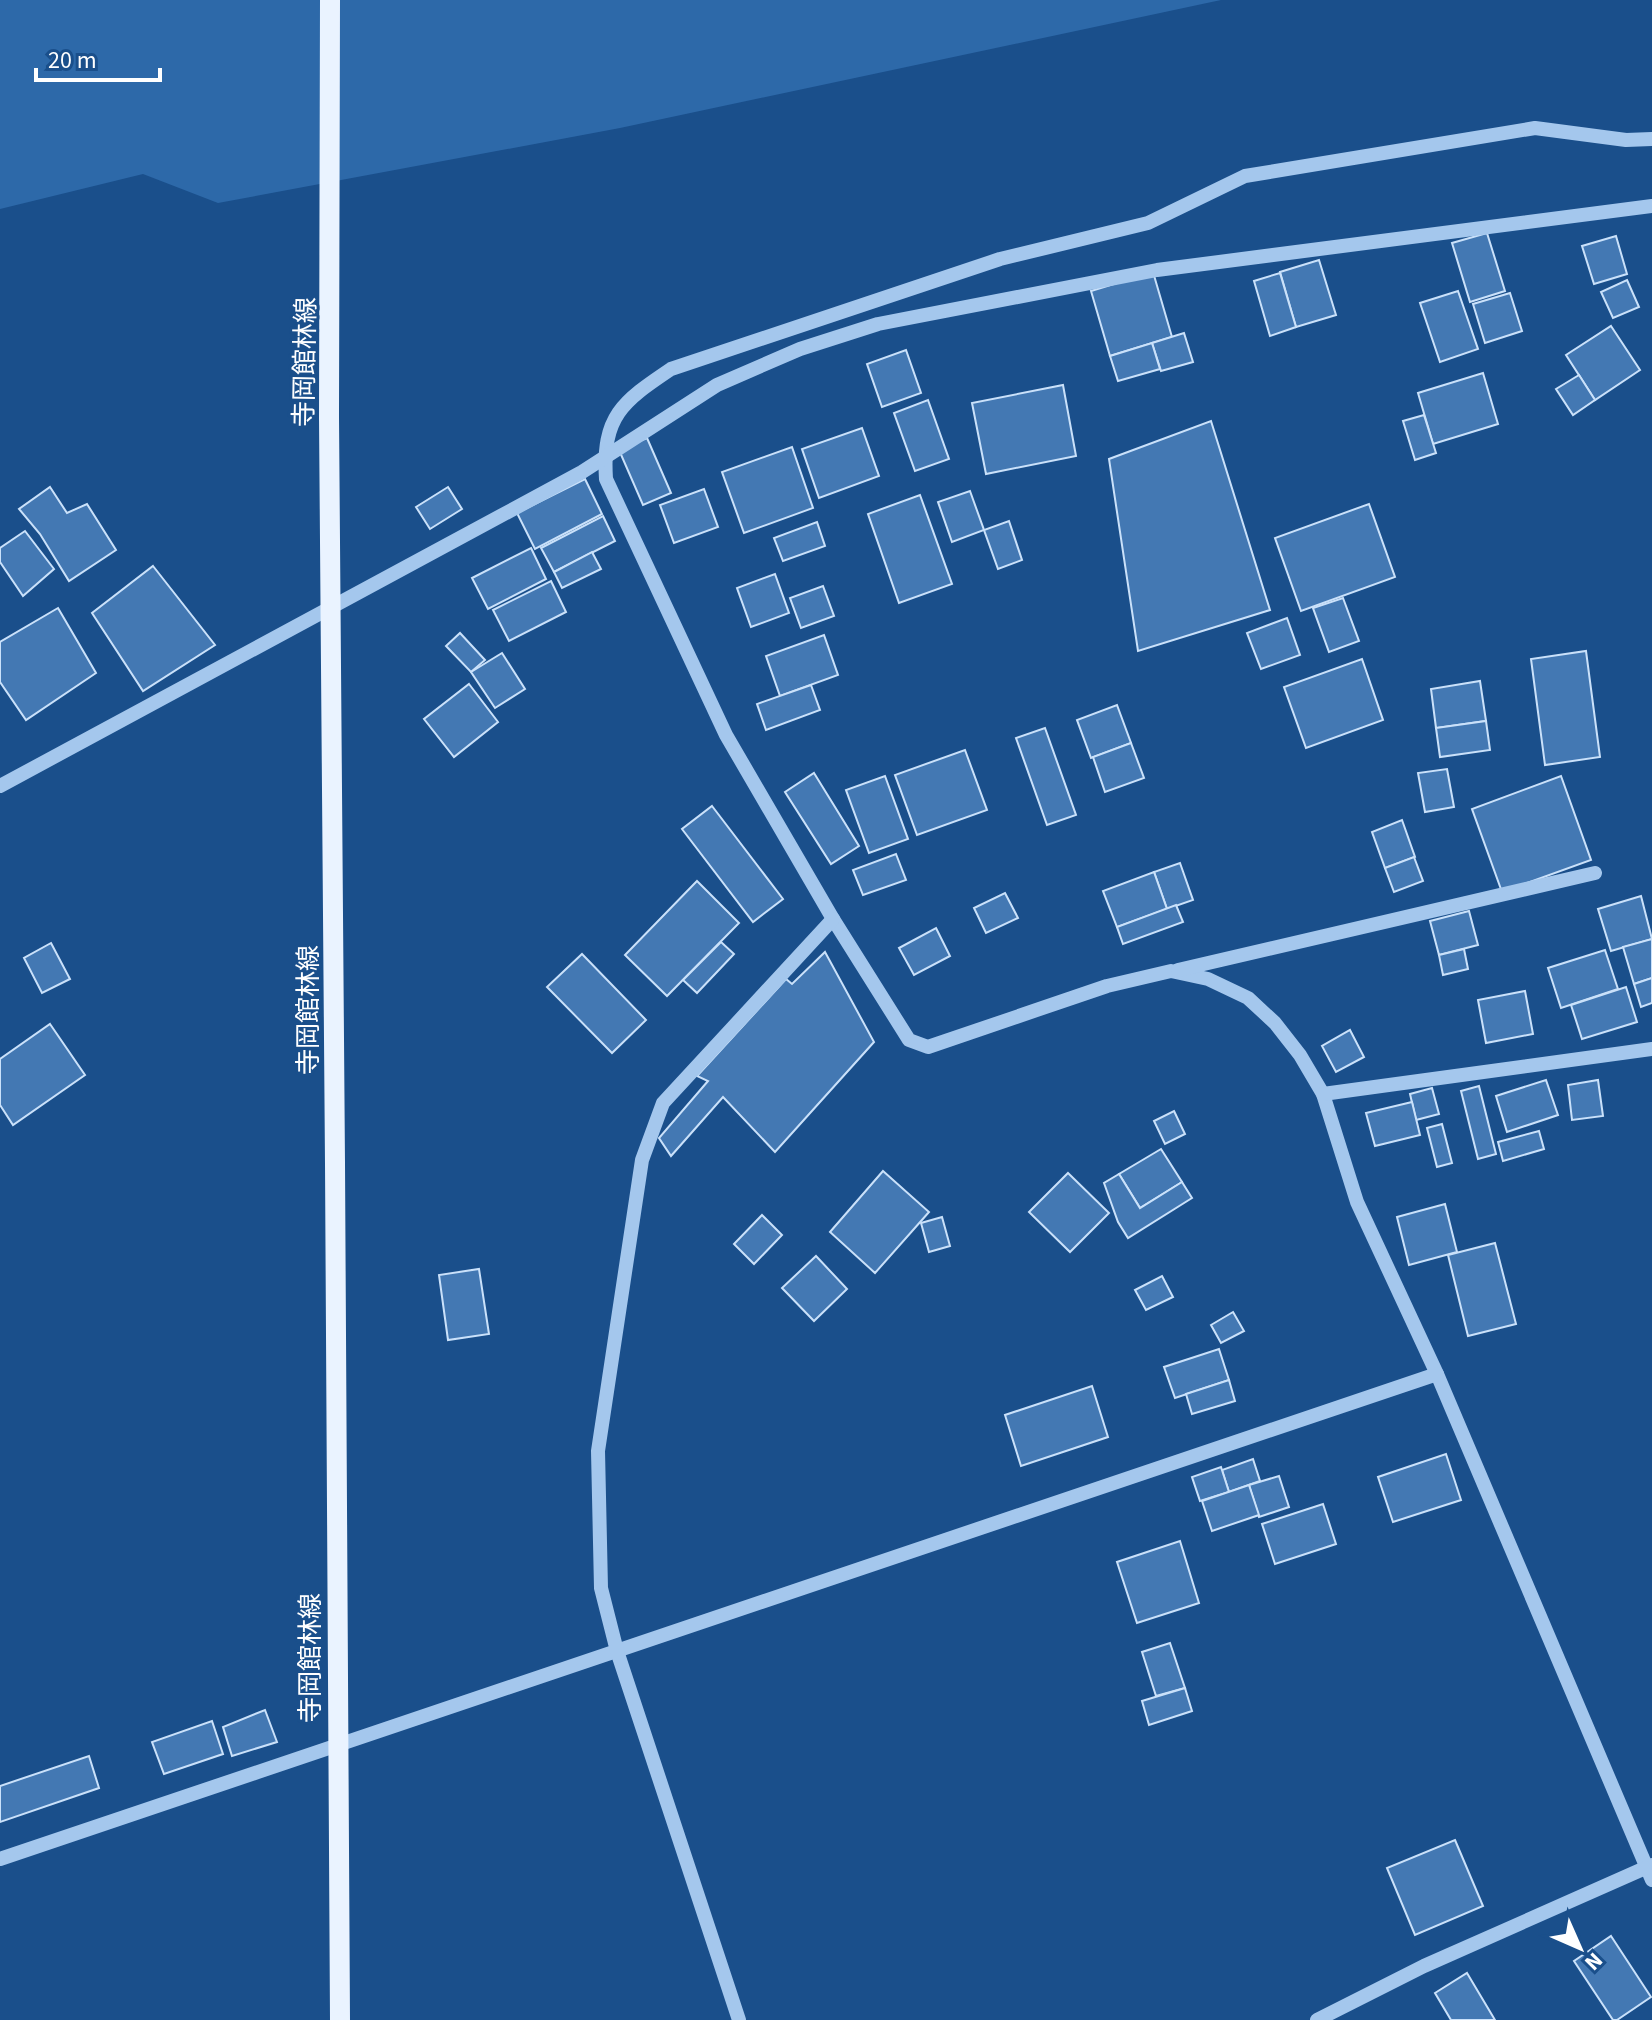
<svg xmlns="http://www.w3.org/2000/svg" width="1652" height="2020" font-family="'Source Sans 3','Noto Sans JP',sans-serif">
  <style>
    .green { fill: #2d69a9 }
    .building { fill: #4378b3; stroke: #cae1fa; stroke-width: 2 }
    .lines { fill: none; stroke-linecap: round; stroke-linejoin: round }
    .minor { stroke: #a4c7ed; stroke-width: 14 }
    .major { stroke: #eaf3ff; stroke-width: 20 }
    .major-bridge { stroke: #eaf3ff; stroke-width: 20 }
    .labels { text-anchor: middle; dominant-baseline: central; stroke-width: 6; stroke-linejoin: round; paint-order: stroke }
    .street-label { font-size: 26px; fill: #fff; stroke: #1a4f8b }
  </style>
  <rect width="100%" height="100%" fill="#1a4f8b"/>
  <polygon class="green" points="0,0 1221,0 620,128 218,203 143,174 0,209"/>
  <g class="building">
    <polygon points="1487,233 1505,291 1470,302 1452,243"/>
    <polygon points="1616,236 1627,274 1594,284 1582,246"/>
    <polygon points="1319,260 1336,315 1296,327 1280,272"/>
    <polygon points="1153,272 1172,337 1110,356 1091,291"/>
    <polygon points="1280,273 1296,327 1270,336 1254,281"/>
    <polygon points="1627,280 1639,307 1613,318 1601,292"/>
    <polygon points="1458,291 1478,349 1440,362 1420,303"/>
    <polygon points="1510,293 1522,331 1485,343 1473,304"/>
    <polygon points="1611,326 1640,370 1595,400 1566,355"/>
    <polygon points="1184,333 1193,362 1161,371 1152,343"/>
    <polygon points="1152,343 1160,369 1118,381 1110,356"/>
    <polygon points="906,350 921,393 882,407 867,364"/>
    <polygon points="1483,373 1498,424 1433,444 1418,393"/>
    <polygon points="1579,375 1595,400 1573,415 1556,389"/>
    <polygon points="1063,385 1076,456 986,474 972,403"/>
    <polygon points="928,400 949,459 915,471 894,413"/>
    <polygon points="1424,415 1436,453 1415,460 1403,421"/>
    <polygon points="1211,421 1270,610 1138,651 1109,459"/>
    <polygon points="862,428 879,476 819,498 802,449"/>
    <polygon points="647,438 671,493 643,505 619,450"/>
    <polygon points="792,447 813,508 744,533 722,472"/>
    <polygon points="585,479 602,514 535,549 517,513"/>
    <polygon points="50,487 67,513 87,504 116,550 69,581 40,534 19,509"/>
    <polygon points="448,487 462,509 430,529 416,507"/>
    <polygon points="704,489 718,527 674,543 660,505"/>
    <polygon points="970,491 984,530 952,542 938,502"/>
    <polygon points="920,495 952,584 899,603 868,514"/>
    <polygon points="1369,504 1395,577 1301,611 1275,538"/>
    <polygon points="603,516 615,541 554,572 541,548"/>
    <polygon points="1009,521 1022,560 998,569 984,530"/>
    <polygon points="817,522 825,546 783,561 774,538"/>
    <polygon points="25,531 54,569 23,596 0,562 0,548"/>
    <polygon points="531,548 546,579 488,609 472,578"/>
    <polygon points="592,552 601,569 562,588 554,572"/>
    <polygon points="153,566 215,645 143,691 92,613"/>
    <polygon points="775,574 789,613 751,627 737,588"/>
    <polygon points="551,581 566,612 509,641 493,610"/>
    <polygon points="823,586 834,616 801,628 790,598"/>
    <polygon points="1343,598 1359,641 1329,652 1313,608"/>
    <polygon points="58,608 96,673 26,720 0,682 0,642"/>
    <polygon points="1287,618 1300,655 1261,669 1247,633"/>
    <polygon points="460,633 485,660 471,672 446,646"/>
    <polygon points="824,635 838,675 780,696 766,656"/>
    <polygon points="1586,651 1600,757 1545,765 1531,659"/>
    <polygon points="502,653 525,689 495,708 471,672"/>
    <polygon points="1362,659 1383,720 1306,748 1284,687"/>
    <polygon points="1480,681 1486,721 1436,728 1431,689"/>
    <polygon points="469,684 498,722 454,757 424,719"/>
    <polygon points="811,685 820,710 766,730 757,704"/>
    <polygon points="1117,705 1131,743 1091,758 1077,720"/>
    <polygon points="1486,721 1490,750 1440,757 1436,728"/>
    <polygon points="1045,728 1076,815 1047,825 1016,738"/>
    <polygon points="1131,743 1144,778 1105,792 1093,757"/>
    <polygon points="965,750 987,810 917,835 895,775"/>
    <polygon points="1447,769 1454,807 1425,812 1418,773"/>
    <polygon points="814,773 859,846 831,864 785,792"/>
    <polygon points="885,776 908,839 869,853 846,790"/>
    <polygon points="1561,776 1591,860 1502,892 1472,809"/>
    <polygon points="712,806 783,899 753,922 682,829"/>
    <polygon points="1402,820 1415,857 1385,868 1372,832"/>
    <polygon points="896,854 906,880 863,895 853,870"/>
    <polygon points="1414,857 1423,881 1394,892 1385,868"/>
    <polygon points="1180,863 1193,900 1167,909 1154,872"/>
    <polygon points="1154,872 1167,909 1117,927 1103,891"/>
    <polygon points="697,881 739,923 667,996 625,955"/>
    <polygon points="1005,893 1018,918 986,933 974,908"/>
    <polygon points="1641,896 1652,939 1611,951 1598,909"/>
    <polygon points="1176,905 1183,922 1123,944 1117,927"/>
    <polygon points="1469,911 1478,945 1439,955 1430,921"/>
    <polygon points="936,928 950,956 914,975 899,948"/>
    <polygon points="1652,939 1652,978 1634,984 1623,947"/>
    <polygon points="721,942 734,954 697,993 683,980"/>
    <polygon points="51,943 70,979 42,993 24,958"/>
    <polygon points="1464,949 1468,969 1443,975 1439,955"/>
    <polygon points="1605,950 1618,989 1561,1008 1548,968"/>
    <polygon points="825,952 874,1042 775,1152 723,1097 671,1156 659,1138 708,1081 697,1076 786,979 792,984"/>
    <polygon points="582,954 646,1020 612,1053 547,987"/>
    <polygon points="1652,978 1652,1003 1641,1007 1634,984"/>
    <polygon points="1626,987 1637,1022 1582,1039 1571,1005"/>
    <polygon points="1525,991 1533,1034 1486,1043 1478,1000"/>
    <polygon points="50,1024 85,1075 13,1125 0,1105 0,1059"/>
    <polygon points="1350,1030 1364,1057 1336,1072 1322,1046"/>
    <polygon points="1546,1080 1558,1115 1507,1132 1496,1096"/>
    <polygon points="1598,1080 1603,1116 1572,1120 1568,1085"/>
    <polygon points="1479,1086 1496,1154 1478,1159 1461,1091"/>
    <polygon points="1432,1088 1439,1114 1416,1120 1410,1094"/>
    <polygon points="1412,1102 1420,1135 1375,1146 1366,1113"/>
    <polygon points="1174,1111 1185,1134 1165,1144 1154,1121"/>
    <polygon points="1442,1124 1452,1163 1437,1167 1427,1128"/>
    <polygon points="1539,1131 1544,1149 1503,1161 1498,1142"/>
    <polygon points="1161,1149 1182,1182 1140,1208 1119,1174"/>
    <polygon points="883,1171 929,1212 875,1273 830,1232"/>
    <polygon points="1068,1173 1109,1213 1070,1252 1029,1212"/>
    <polygon points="1119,1174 1140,1208 1182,1182 1192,1198 1128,1238 1118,1222 1104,1183"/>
    <polygon points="1445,1204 1457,1252 1409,1265 1397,1217"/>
    <polygon points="762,1215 782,1235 754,1264 734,1244"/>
    <polygon points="942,1217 950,1246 929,1252 921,1223"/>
    <polygon points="1495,1243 1516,1324 1468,1336 1448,1255"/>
    <polygon points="816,1256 847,1289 814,1321 782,1288"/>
    <polygon points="479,1269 489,1334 448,1340 439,1275"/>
    <polygon points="1162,1276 1173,1297 1146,1310 1135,1290"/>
    <polygon points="1233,1312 1244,1331 1221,1343 1211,1325"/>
    <polygon points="1219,1349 1229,1380 1175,1398 1164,1367"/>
    <polygon points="1229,1380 1235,1401 1192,1414 1186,1394"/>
    <polygon points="1092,1386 1108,1437 1021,1466 1005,1415"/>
    <polygon points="1446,1454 1461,1500 1393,1522 1378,1477"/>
    <polygon points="1253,1459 1260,1481 1229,1492 1222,1470"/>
    <polygon points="1221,1467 1229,1492 1200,1501 1192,1477"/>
    <polygon points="1279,1476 1289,1507 1259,1517 1249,1485"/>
    <polygon points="1249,1485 1259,1515 1212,1531 1202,1501"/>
    <polygon points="1323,1504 1336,1544 1275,1564 1262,1524"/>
    <polygon points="1180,1541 1199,1603 1137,1623 1117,1562"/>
    <polygon points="1170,1643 1185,1688 1156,1696 1142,1652"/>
    <polygon points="1185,1688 1192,1711 1149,1725 1142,1701"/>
    <polygon points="265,1710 277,1742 232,1756 223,1727"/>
    <polygon points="212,1721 223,1754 164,1774 152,1742"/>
    <polygon points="89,1756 99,1788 0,1822 0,1786"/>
    <polygon points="1455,1840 1483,1906 1415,1935 1387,1868"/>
    <polygon points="1611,1936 1651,1997 1617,2020 1613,2020 1574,1961"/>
    <polygon points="1467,1973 1495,2020 1451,2020 1435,1993"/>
  </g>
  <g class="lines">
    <g class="minor">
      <path d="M1652,139L1626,140L1535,128L1245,176L1148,223L1000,259L671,369C622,402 602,416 606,479L726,735L833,919L909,1040L928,1047L1107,986L1171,971L1208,979L1248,998L1275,1023L1300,1055L1323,1094L1357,1202L1437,1374L1652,1880"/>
      <polyline points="0,786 582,472 717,385 800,349 878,324 1157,270 1652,206"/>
      <polyline points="1178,970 1595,873"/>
      <polyline points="1323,1094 1652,1049"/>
      <polyline points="0,1859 1437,1374"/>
      <polyline points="739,2020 617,1651 601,1588 598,1451 642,1160 663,1103 833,919"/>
      <polyline points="1317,2020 1424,1966 1652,1865"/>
    </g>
    <g class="major">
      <polyline points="329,417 330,0"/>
      <polyline points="335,1163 340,2020"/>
    </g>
    <polyline class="major-bridge" points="329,417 335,1163"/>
  </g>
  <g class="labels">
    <g class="street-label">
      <text transform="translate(305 362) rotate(-89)">寺岡館林線</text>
      <text transform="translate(308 1010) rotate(-90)">寺岡館林線</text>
      <text transform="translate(310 1658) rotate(-90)">寺岡館林線</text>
    </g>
  </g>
  <g transform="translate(1580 1948) rotate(135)" stroke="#1a4f8b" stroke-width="6" paint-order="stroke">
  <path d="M0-6L14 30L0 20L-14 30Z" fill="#ffffff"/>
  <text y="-12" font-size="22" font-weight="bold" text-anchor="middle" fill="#ffffff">N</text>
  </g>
  <path d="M36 68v12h124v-12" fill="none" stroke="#ffffff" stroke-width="4"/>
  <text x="48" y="68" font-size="24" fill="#ffffff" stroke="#1a4f8b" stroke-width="6" paint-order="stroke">20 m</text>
</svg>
